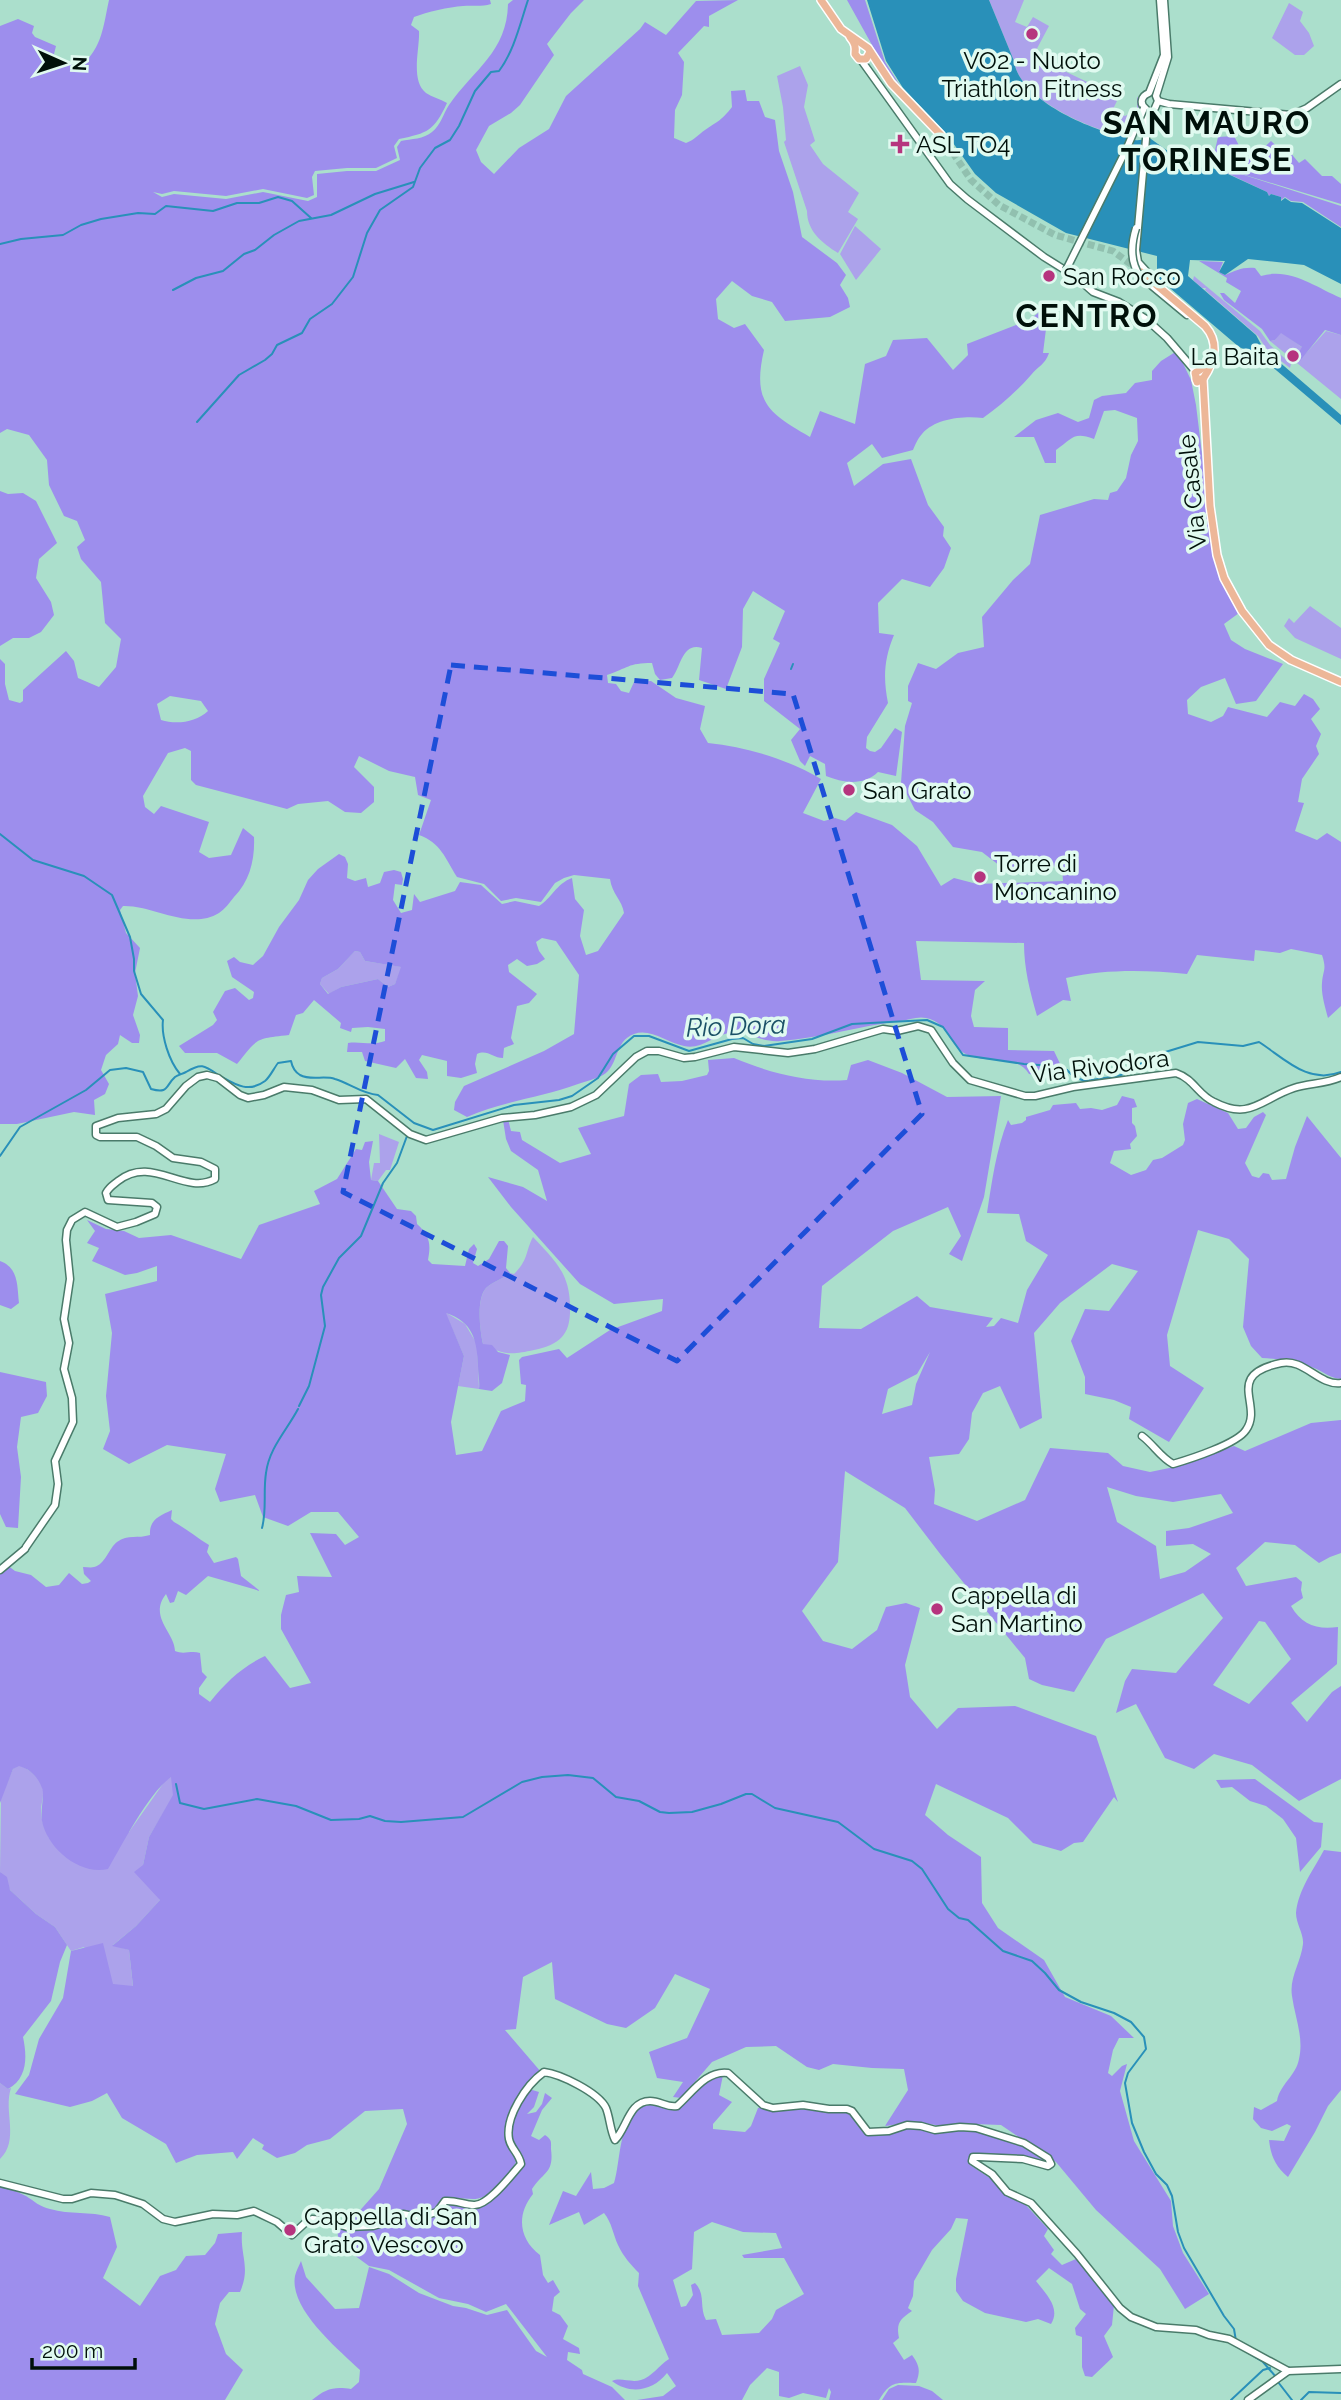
<svg xmlns="http://www.w3.org/2000/svg" width="1341" height="2400" font-family="Raleway,sans-serif">
  <style>
    .green { fill: #aca2eb }
    .forest { fill: #9d8eed; fill-rule: evenodd }
    .water { fill: #2990b9 }
    .lines { fill: none; stroke-linecap: round; stroke-linejoin: round }
    .stream { stroke: #2990b9; stroke-width: 2 }
    .primary-tunnel { stroke: #91c0af; stroke-width: 7; stroke-dasharray: 7 3.5; stroke-linecap: butt }
    .secondary-casing { stroke: #4a7b6a; stroke-width: 9 }
    .primary-casing { stroke: #fff; stroke-width: 10 }
    .secondary { stroke: #fff; stroke-width: 6 }
    .primary { stroke: #edb798; stroke-width: 7 }
    .secondary-bridge-casing { stroke: #4a7b6a; stroke-width: 9; stroke-linecap: butt }
    .secondary-bridge { stroke: #fff; stroke-width: 6 }
    .marked { fill: none; stroke: #1d4ed8; stroke-width: 5; stroke-dasharray: 14 9; stroke-linejoin: round }
    .poi-dot { fill: #b6347e; stroke: #e0faf0; stroke-width: 2.5 }
    .labels { text-anchor: middle; dominant-baseline: central; stroke-width: 7; stroke-linejoin: round; paint-order: stroke }
    .poi-label { font-size: 24px; fill: #00100a; stroke: #e0faf0; text-anchor: start }
    .street-label { font-size: 24px; fill: #00100a; stroke: #e0faf0 }
    .water-label { font-size: 26px; font-style: italic; fill: #1b5067; stroke: #e0faf0 }
    .district-label { font-size: 32px; font-weight: bold; letter-spacing: 2px; fill: #00100a; stroke: #e0faf0 }
  </style>
  <rect width="100%" height="100%" fill="#abdfcc"/>
  <g class="green">
    <path d="M989,0H1024L1015,22L1027,27L1033,17L1049,26L1033,56L1106,91L1117,101L1113,109L1125,116L1137,110V97L1140,99L1142,108L1128,137C1094,131 1019,100 1014,61Z"/>
    <polygon points="1289,3 1303,12 1300,21 1309,33 1314,46 1304,55 1295,55 1272,38"/>
    <path d="M800,66L808,85L804,107L815,141L810,145L823,164L859,193L848,212L858,219L838,253C822,243 807,231 807,211L784,142L786,140L783,107L777,76Z"/>
    <polygon points="855,226 881,249 856,280 840,254"/>
    <polygon points="1194,276 1260,331 1270,345 1291,364 1290,368 1268,351 1258,336 1205,290 1206,288 1202,288 1193,280"/>
    <polygon points="1326,331 1341,335 1341,399 1270,341 1275,340 1281,332 1303,348 1299,361"/>
    <polygon points="1310,606 1341,628 1341,659 1295,638 1284,626 1289,618 1294,623"/>
    <polygon points="355,951 360,952 365,961 402,967 395,984 388,987 378,979 341,987 329,994 320,984 322,978 338,969"/>
    <polygon points="379,1134 399,1142 390,1170 386,1170 378,1181 371,1180 374,1163 380,1163"/>
    <path d="M533,1237C543,1248 556,1260 563,1274C568,1284 570,1295 570,1306C571,1334 561,1344 534,1350C511,1355 504,1355 483,1344C480,1330 476,1300 486,1288C492,1282 503,1279 510,1273L514,1274C529,1259 525,1252 533,1237Z"/>
    <polygon points="445,1312 465,1324 477,1344 479,1389 458,1386 464,1356"/>
    <path d="M19,1765C29,1769 45,1781 43,1794C43,1800 41,1804 41,1811C41,1821 45,1829 49,1838L129,1832L165,1781L172,1776L174,1795L149,1837L143,1865L160,1900L136,1926L113,1945L129,1950L133,1987L113,1985L84,1947L71,1951L55,1927L36,1914L10,1890L0,1872L1,1797L13,1769Z"/>
    <path d="M0,2083L8,2089L11,2088C3,2111 20,2140 0,2159Z"/>
  </g>
  <g class="forest">
    <path d="M109,0H490L491,4C481,7 473,5 463,6C449,7 427,12 414,17L411,25L419,31C420,49 410,80 426,93C432,97 440,99 447,103C434,131 428,133 399,139L394,146L397,158L376,168H347L315,171L312,177L314,195L307,198L263,189L226,196L174,191L162,194L153,192L162,197L174,194L226,199L263,192L308,201L317,197V174L347,171H376L400,160L397,147L401,141C411,139 424,139 432,132C441,125 443,114 449,105C474,69 507,52 508,4L513,0H584L571,13L547,44L554,55L520,105L511,113L489,126L476,150L481,162L494,174L519,148L549,129L566,96L640,29L645,22L666,35L696,1L738,0L709,16V27L704,26L678,53L684,62L682,95L675,110L674,138L686,143C694,140 698,135 705,130C718,121 721,121 732,107L731,91L745,90L747,101H759L765,117L775,120L779,151L793,192L802,237L837,263L846,275L840,285L848,298L850,307L830,317L785,321L772,302L752,296L732,281L716,299L718,319L734,328L745,324L764,350C752,402 768,413 810,437L820,411L855,424L865,364L886,356L893,340L927,338L953,370L968,355L967,344L1029,320L1042,310L1045,311L1047,321L1043,353H1049C1045,365 1038,366 1031,375C1016,392 1001,405 983,418C963,416 936,418 922,434C918,438 915,445 913,450L882,458L872,444L847,463L854,486L883,464L911,459L928,505L944,527L943,536L951,548L944,568L930,587L902,579L878,603L879,633L894,635C884,659 883,678 888,703L867,737L866,748L870,751L875,752L881,748L895,728L902,732L896,776L878,772C864,786 843,783 826,776L825,764L810,756L805,766L800,761L791,740L800,729L764,701V679L780,643L773,639L785,611L753,591L743,609L742,647L726,689L699,680L702,648C682,642 681,667 672,678L660,680L655,674L652,663C628,663 628,668 607,675L608,683L616,684L621,691L629,693L634,682L651,681L676,698L705,706L700,729L708,743C747,747 787,759 821,779L803,813L824,821L835,818L845,821L856,812L892,825L917,846L941,886L954,878L977,884L1063,881L1062,866L1004,869L982,852L953,847L933,822L915,810L901,783L905,726L912,703L908,701V686L918,663L936,669L958,653L984,647L982,617L1013,580L1030,564L1040,515L1094,499L1108,500L1110,493L1117,491L1126,478L1131,455L1138,441L1137,418L1115,410L1104,411L1094,439C1073,431 1072,439 1056,450V463H1045L1034,437H1014L1036,420L1058,413L1078,422L1089,418L1094,400L1102,396L1126,393L1135,383L1152,380V371L1161,361L1177,351L1191,380L1196,405L1214,552L1222,579L1239,613L1224,624L1231,640L1245,649L1283,664L1256,701L1236,704L1225,678L1201,687L1187,700L1188,714L1211,722L1223,716L1228,707L1267,717L1280,702L1295,706L1304,694L1313,699L1320,709L1311,719L1321,734L1316,746L1319,754L1302,779L1298,802L1304,803L1295,831L1317,840L1327,833L1341,842V1006L1328,1018C1325,1007 1321,994 1322,983C1323,970 1327,970 1322,955L1291,949L1280,953L1255,950L1254,961L1197,955L1187,974C1146,970 1106,969 1066,978L1071,1001L1063,1000L1037,1016C1030,991 1024,969 1024,943L916,941L921,980L985,981L975,990L971,1016L974,1027L1008,1028V1050L1054,1051L1064,1072H1052L1051,1077L1029,1074C1017,1054 988,1064 968,1055C948,1047 949,1022 926,1018C918,1016 908,1020 900,1021C860,1026 821,1038 780,1041C762,1043 743,1029 729,1033C713,1036 701,1050 684,1046C667,1043 651,1028 634,1034C614,1041 619,1066 603,1075C596,1079 586,1081 578,1084C541,1098 502,1101 467,1117L454,1110L455,1102L464,1086L544,1051L574,1034L579,975L556,941L542,938L536,942L539,951L545,959L537,964L527,966L517,959L508,965L509,972L537,994L529,1003L517,1006L511,1038L514,1044L504,1048L503,1058C493,1058 487,1049 477,1054L475,1064L477,1073L461,1078L447,1076V1061L422,1055L419,1060L427,1072L428,1079L416,1078L405,1059L396,1068L365,1061L362,1052H347L348,1043C360,1041 373,1046 385,1041V1029L368,1027L352,1028L351,1032L340,1028L341,1023L314,1000L303,1013L296,1015L289,1035C255,1039 259,1037 237,1064L217,1053H185L179,1046L213,1025L217,1020L213,1012L225,991L235,988L249,1000L253,998L254,992L232,977L227,961L234,957L240,962L253,965L263,956L279,927L299,900L308,880L318,869L339,854L345,857L348,864L347,878L355,881L366,878L368,887L380,883L384,872L394,870L401,872L403,879L402,885L395,884L393,900L401,913L412,910L414,894L420,902L455,891L460,882L481,885L502,904L515,901L539,906C552,898 556,884 572,878L575,899L584,910L580,936L586,955L598,951L624,913C622,900 612,894 610,879L574,875L564,878L555,883L541,902L516,898L501,901L484,884L457,877C445,858 441,843 419,835L431,800L418,795L415,777L389,771L359,756L354,767L374,787V802L361,813L345,812L328,801L298,804L287,809L196,785L191,780V751L185,748L168,753L143,796L145,807L154,814L161,806L209,822L199,852L209,858L231,855L243,828L254,837C255,859 250,881 234,897C230,902 225,909 219,913C190,931 153,905 123,906L120,910L126,933L140,948L135,973L138,996L133,1015L140,1035L139,1043H132L120,1035L118,1044L106,1055L101,1070L109,1084L105,1094L94,1100L95,1115L74,1112L17,1124H0V659L5,664V684L9,700L20,703L23,701V690L66,651L74,661L78,678L99,687L116,667L121,639L105,623L101,582L81,559L77,547L85,540L77,521L64,516L49,485L47,460L29,435L7,429L0,433V26L18,19L34,26L32,33L35,37L56,46L54,54L58,60L81,64C102,51 104,22 109,0ZM170,696L201,701L208,711C196,722 177,725 161,720L157,704ZM355,951L360,952L365,961L401,967L395,984L388,987L378,979L341,987L328,994L320,984L322,978L338,969Z"/>
    <polygon points="847,0 865,0 885,62 901,87 882,63"/>
    <polygon points="1234,136 1246,159 1259,152 1271,141 1285,154 1289,151 1299,163 1305,159 1322,176 1332,176 1341,184 1341,204 1225,169 1212,163 1218,137"/>
    <polygon points="1214,167 1241,174 1341,206 1341,227 1303,202 1291,201 1285,197 1281,200 1281,197 1271,194 1269,196 1267,192"/>
    <path d="M1199,261L1223,262L1219,272L1225,275C1236,271 1241,267 1255,268L1261,276C1290,267 1315,287 1341,298V335L1325,330L1299,362L1295,359L1302,347L1281,333L1275,340L1270,341L1262,329L1224,300L1220,293H1224L1235,303L1241,291L1226,282L1227,278Z"/>
    <polygon points="0,491 8,494 23,493 36,501 57,543 39,559 36,578 51,602 54,615 41,632 29,638 13,638 0,646"/>
    <path d="M734,1058C770,1073 808,1083 847,1080L851,1065L868,1060L902,1073L947,1097L1001,1096L984,1197L962,1261L949,1254L961,1236L948,1207L893,1231L822,1286L819,1328L861,1329L917,1296L930,1307L993,1318L986,1327L994,1326L1001,1318L1018,1323L1027,1290L1048,1255L1026,1241L1019,1214L987,1213C992,1181 996,1150 1008,1120L1011,1125L1022,1123L1026,1120V1117L1050,1110L1053,1105L1076,1103L1080,1109L1091,1108L1102,1110L1117,1105L1122,1096L1134,1099L1137,1107L1132,1108V1123L1135,1126L1137,1136L1130,1144L1131,1149L1114,1151L1110,1163L1131,1175L1146,1170L1153,1160L1162,1158L1183,1145L1185,1140L1183,1124L1188,1103L1197,1099L1228,1113L1238,1129L1246,1128L1254,1117L1263,1112L1266,1115L1245,1163L1252,1176L1259,1178L1263,1173L1269,1174L1272,1180L1286,1179L1295,1147L1307,1116L1341,1158V1379C1330,1378 1324,1372 1314,1368C1297,1361 1280,1359 1262,1358L1251,1346L1243,1327L1249,1259L1229,1239L1198,1230L1167,1335L1170,1366L1204,1388L1169,1442L1129,1419L1131,1407L1114,1400L1085,1394V1377L1071,1341L1085,1309L1109,1311L1138,1271L1112,1264L1060,1303L1034,1333L1042,1418L1020,1429L1000,1386L983,1393L972,1413L969,1439L959,1454L929,1457L935,1490L934,1504L977,1521L1025,1500L1050,1448L1108,1453L1123,1466L1150,1472L1179,1466L1234,1446L1245,1451L1311,1423L1341,1420V1553L1330,1557L1319,1563L1295,1545L1265,1542L1236,1568L1246,1586L1296,1577L1302,1582L1301,1590L1303,1598L1291,1606C1302,1625 1317,1630 1338,1627L1337,1664L1291,1703L1307,1722L1332,1692L1341,1686V1779L1299,1801L1252,1765L1214,1754L1194,1769L1165,1758L1136,1704L1116,1713L1125,1681L1132,1669L1176,1673L1223,1618L1203,1593L1106,1639L1074,1692L1042,1685L1029,1679L1025,1658L941,1555L905,1508L845,1471L838,1562L802,1611L823,1641L852,1649L877,1630L886,1607L906,1603L920,1608L905,1665L910,1697L937,1729L958,1708L1015,1706L1096,1736L1118,1802L1114,1797L1083,1842L1074,1843L1061,1851L1033,1843L1008,1818L936,1784L925,1815L948,1835L981,1857L982,1903L998,1928L1044,1960L1065,1997L1111,2016L1134,2038H1119L1113,2050L1108,2073L1112,2076L1122,2066L1127,2064L1120,2091L1134,2141L1171,2201L1173,2226L1183,2253L1209,2294L1185,2309L1160,2269L1096,2210L1056,2162L1001,2125L974,2124L943,2126L913,2122L885,2126L908,2090L904,2069L872,2068L833,2064L819,2070L807,2067L776,2046L746,2047L712,2062L681,2098L673,2097L683,2082L657,2078L649,2052L687,2038L710,1989L675,1974L655,2008L626,2028L607,2024L555,1999L552,1962L523,1977L516,2029L505,2030L541,2072L532,2082L507,2129L517,2160C510,2175 492,2199 473,2199C463,2199 454,2197 445,2199L433,2211L361,2225H352L355,2216L379,2189L407,2124L403,2109L365,2111L330,2139L307,2145L295,2153L277,2158L262,2149L264,2145L253,2138L237,2159L233,2152L197,2155L176,2163L166,2144L122,2118L107,2093L92,2101L70,2107L15,2094L29,2075L39,2039L63,1998L71,1951L103,1943L113,1984L133,1986L129,1950L112,1946L136,1926L160,1900L134,1872L143,1865L149,1837L173,1795L171,1777C148,1794 123,1843 108,1869C80,1876 47,1848 42,1821C40,1810 45,1795 42,1788C38,1777 30,1769 19,1766L13,1769L0,1803V1573L7,1565L15,1571L31,1575L46,1587L59,1585L69,1573L82,1584L88,1583L91,1581L84,1574L83,1567C87,1567 91,1568 94,1567C105,1565 109,1548 117,1542C128,1534 138,1539 150,1535C149,1520 159,1516 172,1510L171,1519L174,1522C187,1529 197,1538 209,1545L207,1552L214,1563L236,1557L238,1559L241,1576L260,1591L208,1576L186,1595L178,1591L174,1602L170,1603L166,1594C148,1617 175,1633 175,1651C184,1655 191,1650 200,1653L202,1672L207,1677L199,1688V1694L210,1702C226,1682 242,1667 265,1656L290,1688L311,1683L281,1629V1615L286,1595L299,1592L297,1576L332,1577L310,1533L336,1534L345,1545L359,1537L338,1512H311L288,1526L263,1517L255,1495L220,1502L215,1489L226,1454L167,1445L129,1464L103,1449L110,1431L106,1396L112,1333L105,1294L157,1281V1266L137,1273L125,1275L92,1261L99,1248L87,1243L95,1231L87,1220L106,1229L124,1231L139,1238L171,1235L241,1259L259,1225L320,1204L314,1191L337,1179L356,1149L362,1150L365,1142L373,1141L369,1162L371,1180L378,1181L397,1209L411,1211L416,1216L417,1224C430,1236 431,1244 428,1260L432,1264L465,1266L469,1249L474,1244L477,1249L473,1263L478,1266L489,1259L499,1241H504L508,1246L506,1268L510,1273C503,1279 492,1282 486,1288C476,1299 480,1330 483,1344L492,1345L498,1352L510,1355L502,1383L492,1391L479,1389C480,1381 478,1375 478,1366C477,1340 473,1322 446,1313L464,1356L451,1422L456,1455L482,1451L501,1411L525,1401L526,1385L521,1384L519,1360L522,1357L559,1349L567,1358L610,1330L662,1311L663,1299L614,1304L580,1284L511,1207L488,1177L523,1187L547,1201L538,1170L511,1151L506,1139L503,1120L508,1119L511,1131L520,1132L522,1140L560,1163L591,1154L578,1128L624,1116L629,1084L641,1075L658,1074L661,1082L682,1081L707,1075L709,1071L708,1060ZM930,1352L916,1384L912,1405L882,1414L888,1389L917,1374ZM1107,1487L1136,1496L1173,1502L1221,1494L1233,1513L1189,1528L1166,1531V1546L1193,1544L1211,1554L1185,1572L1160,1579L1156,1546L1117,1522ZM1259,1621L1265,1622L1291,1659L1249,1704L1213,1685Z"/>
    <path d="M0,1261C19,1268 17,1286 19,1303L11,1309L0,1305Z"/>
    <polygon points="0,1372 46,1382 47,1396 38,1413 21,1417 17,1447 21,1477 18,1528 6,1527 0,1514"/>
    <polygon points="1255,1779 1314,1822 1323,1823 1321,1847 1300,1872 1296,1838 1283,1819 1266,1806 1250,1801 1232,1787 1221,1788 1216,1780"/>
    <path d="M1324,1850L1341,1852V2090L1328,2106L1315,2132L1288,2177C1275,2166 1271,2156 1269,2140L1284,2141L1291,2126L1287,2124L1272,2131L1261,2128L1253,2119L1254,2107L1261,2110L1277,2101C1280,2084 1296,2076 1299,2059C1304,2037 1295,2018 1292,1996C1289,1978 1301,1962 1303,1944C1304,1934 1296,1924 1296,1913C1298,1890 1314,1869 1324,1850Z"/>
    <path d="M0,1872L7,1877L10,1890L36,1914L55,1927L67,1945L60,1962L51,2001L23,2037C27,2056 28,2078 8,2089L0,2083Z"/>
    <path d="M723,2075L719,2095L732,2102L713,2124V2129L745,2132L751,2126L758,2108L762,2107L849,2112L859,2123L857,2125L862,2126L868,2133L909,2128L936,2132L959,2128L976,2131L1026,2147L1045,2161V2163L971,2156L968,2161L970,2165L990,2178L1006,2195L1023,2202L1048,2229L1044,2236L1054,2250L1051,2254L1062,2265L1076,2259L1114,2305L1112,2325L1104,2336L1113,2357L1092,2377L1085,2376L1082,2367V2337L1076,2335L1075,2328L1086,2314L1080,2309L1072,2284L1049,2268L1036,2281C1046,2294 1061,2308 1051,2324L1038,2319L1026,2322L985,2313L963,2301L956,2291V2279L968,2219L956,2218L951,2229L932,2250L914,2281L913,2296L908,2308L912,2311C900,2319 896,2323 899,2338L893,2343L904,2360L912,2355C919,2365 921,2370 916,2383C895,2382 890,2382 879,2400H829L831,2392L829,2388L826,2398L803,2393L789,2398L779,2396V2372L767,2368L750,2385L742,2400H637L663,2396L676,2386L667,2373C653,2391 630,2395 612,2381C621,2377 630,2383 641,2380C652,2377 659,2365 669,2359L638,2286L639,2273C631,2265 623,2256 618,2245C613,2234 612,2223 604,2213L584,2225L579,2212L549,2225L563,2191L576,2196L591,2172L593,2189L604,2188L614,2183C621,2162 618,2114 645,2106C656,2102 666,2113 676,2109C688,2105 697,2088 708,2080C712,2077 718,2076 723,2075ZM712,2222L743,2232L776,2233L782,2248L742,2255L744,2258H784L804,2294L776,2310L772,2319L759,2333L722,2335L716,2319L706,2320C699,2307 706,2294 695,2283L691,2285L693,2295L686,2306L681,2307L673,2280L692,2269L694,2232Z"/>
    <path d="M529,2089L539,2092L534,2107L527,2114L536,2112L542,2104L545,2093L552,2098L542,2110L531,2136L539,2140L545,2135C552,2140 551,2141 551,2149C554,2173 544,2171 532,2189L533,2194C516,2215 519,2239 540,2255L543,2275L548,2283L553,2280L560,2292L554,2297L552,2311L560,2315L568,2326L563,2339L579,2348L580,2354L568,2352L567,2360L582,2370L583,2374L612,2387L625,2400H312C325,2389 334,2386 351,2389L359,2382L360,2370C339,2350 289,2309 295,2276C296,2271 299,2266 301,2261L306,2277L335,2309L359,2308L369,2267L389,2274L419,2293L453,2306L466,2308L487,2315L507,2310L536,2351L547,2357L506,2304L486,2312L468,2304L439,2298L389,2270L369,2266L354,2255H340L337,2227L338,2226L348,2229L400,2217L428,2216L445,2204L475,2203L487,2198L522,2162L523,2157C520,2152 515,2148 513,2143C505,2123 519,2105 529,2089Z"/>
    <path d="M0,2185C8,2188 18,2192 26,2196C34,2201 40,2207 50,2209C70,2215 90,2211 110,2217L117,2247L103,2278L140,2306L160,2276L176,2270L186,2256L205,2255L215,2243L218,2234L242,2232C240,2256 251,2267 240,2292H229L220,2303L215,2324L226,2354L243,2370L225,2400H0Z"/>
    <polygon points="898,2385 919,2386 932,2391 943,2400 882,2400 889,2389"/>
  </g>
  <path class="water" d="M867,0H989L1014,61C1019,100 1091,130 1125,137C1128,137 1131,140 1135,140C1140,141 1145,138 1151,139L1186,164L1195,167L1217,169L1267,192L1269,196L1271,194L1281,197V201L1285,198L1291,202L1302,203L1341,228V284L1304,265L1248,259L1225,275L1219,272L1225,261L1190,260L1188,276L1256,335L1263,348L1341,415V425L1258,355L1239,347L1157,277V256L1066,233L996,193L975,174L946,133L903,88L886,61Z"/>
  <g class="lines">
    <g class="stream">
      <polyline points="0,244 21,239 63,235 81,225 101,219 138,213 155,214 166,206 213,211 237,203 259,203 278,197 292,201 311,218"/>
      <polyline points="173,290 196,278 223,271 244,254 255,250 274,235 299,221 331,215 375,194 414,182"/>
      <path d="M197,422L239,375L265,360L272,354L277,345L302,333L310,319L332,304L353,277L367,233L380,210L413,187L420,168L435,148L450,140L459,126L475,91L491,72L499,71C514,51 520,24 528,0"/>
      <polyline points="791,669 793,664"/>
      <path d="M0,834L33,860L84,876L112,895L130,937L134,959V971L141,994L163,1020C161,1036 169,1061 180,1074"/>
      <path d="M222,1077C236,1085 249,1093 265,1081C270,1077 274,1068 278,1063L291,1061C292,1066 295,1072 300,1075C311,1081 324,1075 335,1079C349,1083 362,1094 378,1095L414,1123L433,1130L514,1105L559,1100L572,1096L598,1078L613,1054L634,1036H649L689,1051L732,1039L743,1038L753,1044L764,1046L812,1039L852,1024L927,1020L943,1027L963,1055L1024,1064L1054,1066L1067,1070L1074,1077L1085,1081L1118,1076L1132,1071L1149,1057L1198,1042L1243,1046L1259,1042C1284,1058 1308,1085 1341,1072"/>
      <path d="M0,1156L20,1127L86,1090L110,1070L126,1068L143,1072L151,1089C169,1094 165,1086 175,1077C178,1075 182,1074 186,1072C201,1063 204,1065 217,1074"/>
      <polyline points="299,1406 309,1386 325,1326 321,1295 323,1287 339,1258 361,1236 383,1183 397,1163 407,1136"/>
      <path d="M262,1528C267,1510 263,1491 266,1473C269,1448 287,1430 298,1409"/>
      <polyline points="176,1784 180,1803 204,1809 257,1799 296,1806 331,1820 359,1819 370,1816 385,1821 401,1822 463,1817 522,1782 542,1777 568,1775 593,1778 616,1797 639,1801 660,1812 669,1813 692,1812 721,1804 746,1794 752,1794 775,1808 838,1822 874,1849 912,1861 922,1869 948,1909 959,1918 968,1920 1003,1951 1032,1961 1045,1973 1059,1990 1081,2002 1114,2013 1131,2022 1144,2037 1146,2049 1128,2073 1125,2083 1132,2123 1144,2152 1156,2174 1167,2185 1172,2196 1178,2232 1184,2248 1224,2316 1234,2329 1236,2341"/>
      <polyline points="1237,2346 1263,2362 1276,2377"/>
      <polyline points="1278,2382 1292,2400"/>
      <polyline points="1231,2400 1263,2370 1270,2368"/>
      <polyline points="1301,2400 1309,2392 1341,2393"/>
    </g>
    <polyline class="primary-tunnel" points="941,135 971,180 999,205 1055,235 1113,251 1136,268"/>
    <g class="secondary-casing">
      <g id="secondary">
        <polyline points="861,60 950,184 967,199 1044,257 1076,277 1093,292 1119,302 1146,319 1167,338 1196,372"/>
        <polyline points="1158,101 1169,104 1291,115 1307,108 1341,84"/>
        <polyline points="1155,108 1158,101 1156,96 1168,57 1164,0"/>
        <path d="M1149,274L1138,262L1136,250L1146,139V109C1139,104 1141,96 1149,93L1164,55L1160,0"/>
        <polyline points="1140,276 1187,315"/>
        <path d="M1142,1436C1154,1445 1160,1457 1173,1464C1190,1459 1237,1444 1246,1430C1264,1405 1223,1375 1281,1363C1304,1358 1319,1386 1341,1383"/>
        <path d="M26,1547L55,1505L58,1484L55,1461L73,1422L72,1398L64,1369L69,1343L64,1319L70,1279L66,1240L67,1230L72,1220L85,1212L117,1227L136,1222L155,1214L157,1207L152,1203L108,1200L106,1193C109,1187 113,1185 118,1181C152,1154 184,1196 215,1179V1169L201,1162L173,1158L156,1146L137,1137H100L96,1135V1126L118,1118L156,1114L166,1109L186,1086L198,1077L207,1075L218,1078L240,1095L248,1098L264,1095L284,1087L312,1090L339,1100L366,1099L410,1134L426,1140L502,1118L535,1115L571,1107L596,1095L636,1057L647,1051H659L684,1058L695,1057L734,1047L788,1053L815,1049L883,1029L897,1031L918,1026L931,1030L953,1063L970,1080L1025,1096H1035L1073,1087L1176,1073C1194,1079 1198,1095 1214,1102C1250,1121 1261,1099 1294,1088C1309,1083 1326,1084 1341,1077"/>
        <polyline points="0,1570 25,1549"/>
        <path d="M0,2183L63,2199H72L91,2193L115,2195L143,2204L163,2219L175,2222L213,2214L237,2215L254,2211L277,2222L292,2235L305,2223L312,2219L325,2220L347,2227L373,2226L387,2222L403,2214L419,2217L437,2212L445,2201C456,2200 464,2205 474,2205C488,2206 512,2174 521,2164C519,2153 511,2149 509,2139C505,2117 526,2085 544,2072C560,2074 598,2092 606,2108C610,2118 610,2130 615,2140C627,2128 629,2101 650,2101C661,2101 667,2108 677,2106C692,2093 706,2070 728,2073L763,2105L773,2108L803,2105L829,2109H847L852,2111L868,2132L889,2131L907,2125L921,2126L935,2130L960,2127L976,2128L1024,2143L1048,2158L1051,2164L1048,2166L1023,2159L979,2157H973L972,2161L992,2174L1007,2192L1031,2203L1077,2254L1120,2308L1131,2317L1156,2327L1196,2330L1209,2335L1229,2339L1288,2371"/>
        <polyline points="1248,2400 1288,2371 1341,2369"/>
      </g>
    </g>
    <g class="primary-casing">
      <g id="primary">
        <polyline points="821,0 841,29 868,48 891,83 941,135"/>
        <path d="M850,37C855,43 856,47 855,54L859,59H866L870,52"/>
        <path d="M1141,272L1205,326C1220,343 1215,361 1203,379H1196"/>
        <polyline points="1203,379 1210,506 1217,555 1224,578 1242,611 1269,645 1291,660 1341,682"/>
        <polyline points="1197,382 1195,373 1209,364"/>
      </g>
    </g>
    <use href="#secondary" class="secondary"/>
    <use href="#primary" class="primary"/>
    <g class="secondary-bridge-casing">
      <g id="secondary-bridge">
        <path d="M1136,228C1131,244 1130,262 1140,276"/>
        <polyline points="1066,270 1126,150 1144,108"/>
      </g>
    </g>
    <use href="#secondary-bridge" class="secondary-bridge"/>
  </g>
  <path class="marked" d="M451,665L793,694L922,1114L677,1361L343,1192Z"/>
  <g class="poi-dot">
    <circle cx="1032" cy="34" r="7"/>
    <path d="M896.5 133.5h7v7h7v7h-7v7h-7v-7h-7v-7h7z"/>
    <circle cx="1049" cy="276" r="7"/>
    <circle cx="1293" cy="356" r="7"/>
    <circle cx="849" cy="790" r="7"/>
    <circle cx="980" cy="877" r="7"/>
    <circle cx="937" cy="1609" r="7"/>
    <circle cx="290" cy="2230" r="7"/>
  </g>
  <g class="labels">
    <g class="poi-label">
      <text x="1032" y="60" text-anchor="middle">VO2 - Nuoto<tspan x="1032" dy="28">Triathlon Fitness</tspan></text>
      <text x="916" y="144">ASL TO4</text>
      <text x="1063" y="276">San Rocco</text>
      <text x="1279" y="356" text-anchor="end">La Baita</text>
      <text x="863" y="790">San Grato</text>
      <text x="994" y="863">Torre di<tspan x="994" dy="28">Moncanino</tspan></text>
      <text x="951" y="1595">Cappella di<tspan x="951" dy="28">San Martino</tspan></text>
      <text x="304" y="2216">Cappella di San<tspan x="304" dy="28">Grato Vescovo</tspan></text>
    </g>
    <g class="street-label">
      <text transform="translate(1192 492) rotate(-96)">Via Casale</text>
      <text transform="translate(1100 1066) rotate(-7)">Via Rivodora</text>
    </g>
    <g class="water-label">
      <text transform="translate(736 1026) rotate(-2)">Rio Dora</text>
    </g>
    <g class="district-label">
      <text x="1207" y="122">SAN MAURO<tspan x="1207" dy="37">TORINESE</tspan></text>
      <text x="1087" y="315">CENTRO</text>
    </g>
  </g>
  <g transform="translate(63 63) rotate(93)" stroke="#e0faf0" stroke-width="5" paint-order="stroke">
  <path d="M0-5L12 26L0 18L-12 26Z" fill="#00100a"/>
  <text y="-10" font-size="19" font-weight="bold" text-anchor="middle" fill="#00100a">N</text>
  </g>
  <path d="M32 2358v10h103v-10" fill="none" stroke="#00100a" stroke-width="3.5"/>
  <text x="42" y="2358" font-size="21" fill="#00100a" stroke="#e0faf0" stroke-width="5" paint-order="stroke">200 m</text>
</svg>
